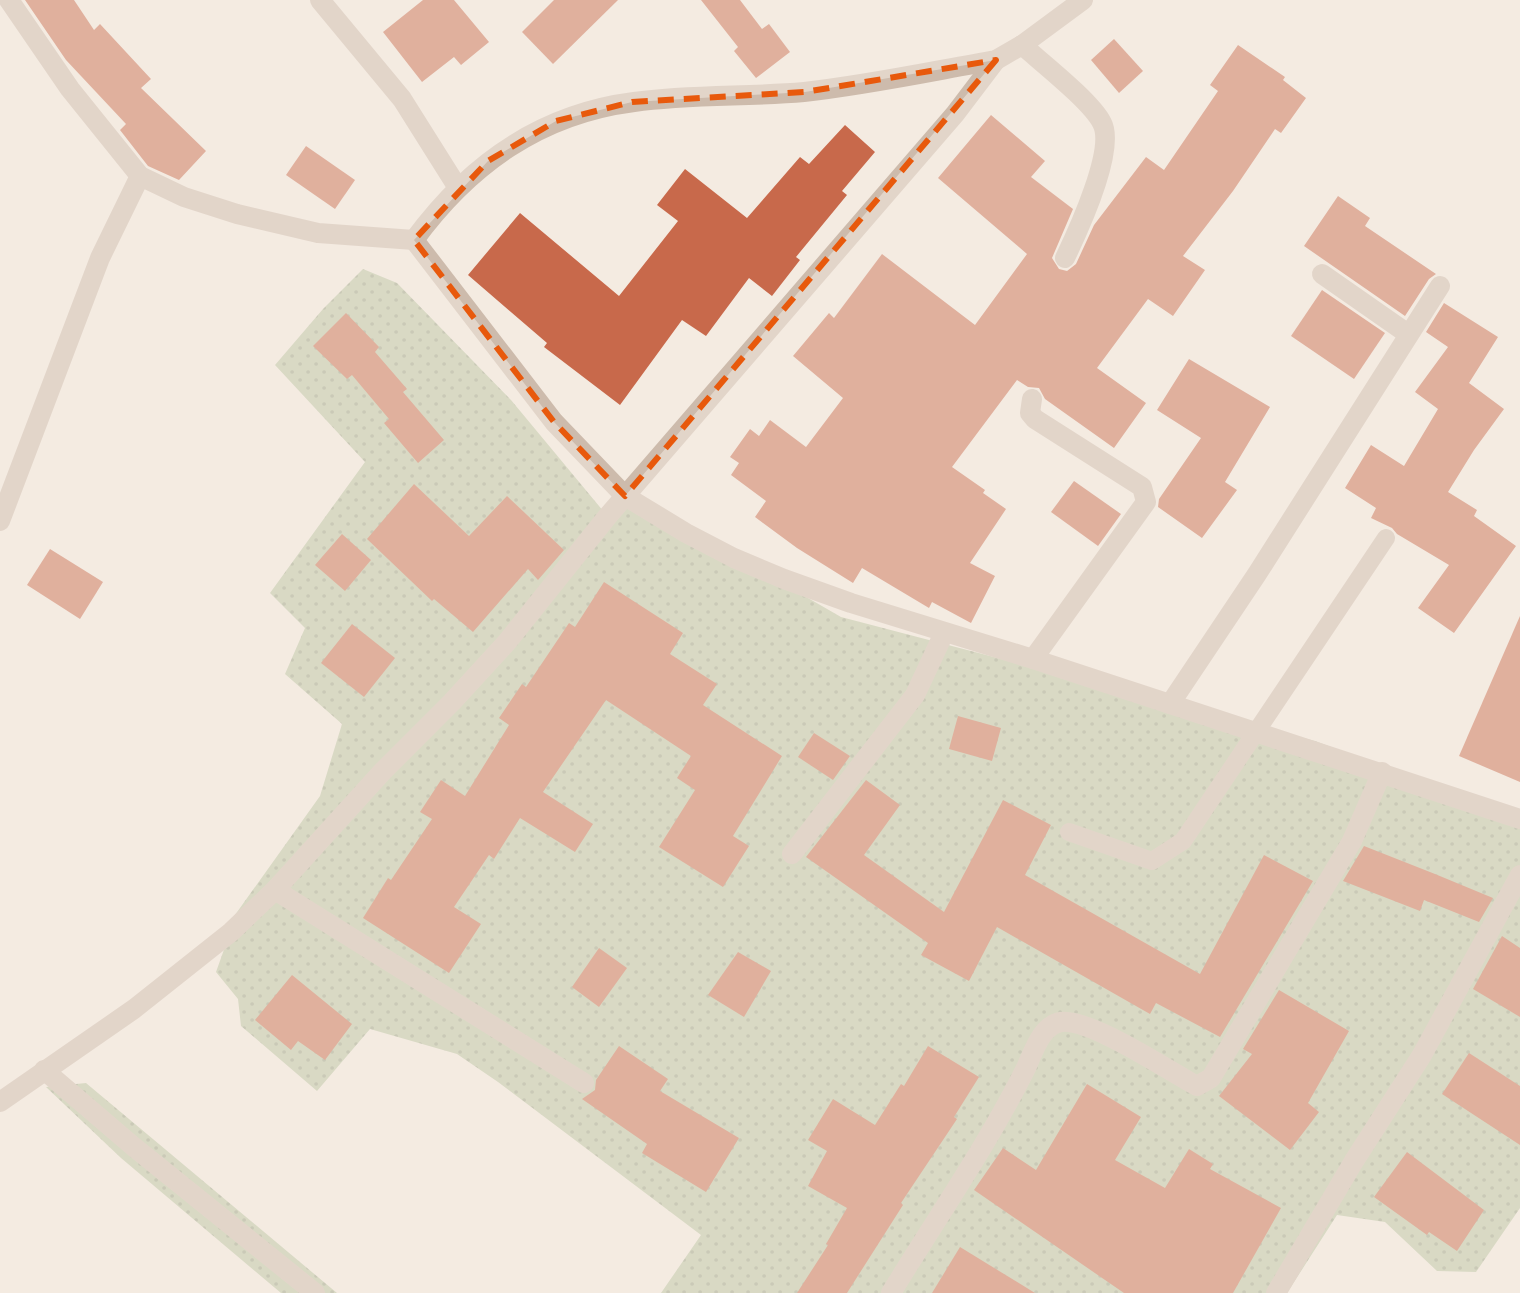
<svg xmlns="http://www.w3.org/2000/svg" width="1520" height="1293" font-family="'Titillium Web',sans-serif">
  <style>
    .grass { fill: url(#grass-dots) }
    .building { fill: #c8694b }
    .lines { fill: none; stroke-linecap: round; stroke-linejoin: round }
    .service { stroke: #cdbbac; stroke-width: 18 }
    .minor { stroke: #cdbbac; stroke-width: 20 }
    .tertiary { stroke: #cdbbac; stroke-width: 20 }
    .marked { fill: none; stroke: #e8590c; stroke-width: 6; stroke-dasharray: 16 10; stroke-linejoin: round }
  </style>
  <defs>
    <pattern id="grass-dots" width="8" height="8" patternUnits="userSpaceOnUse" patternTransform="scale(2)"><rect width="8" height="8" fill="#b8c4a0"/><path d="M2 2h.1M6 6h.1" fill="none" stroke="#97a083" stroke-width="1.8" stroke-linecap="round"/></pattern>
  </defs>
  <rect width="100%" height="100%" fill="#f4ebe1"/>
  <g class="grass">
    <polygon points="363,269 397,283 511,400 604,512 558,578 220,936 320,796 342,724 285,674 305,628 270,593 365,462 275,365 323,309"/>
    <polygon points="626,493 841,617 1315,741 1520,818 1520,1208 1476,1272 1437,1271 1385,1222 1337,1215 1287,1293 661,1293 701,1235 498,1082 457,1054 370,1029 317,1091 241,1026 238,999 216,972 226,944"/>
    <polygon points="86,1083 337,1293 281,1293 121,1158 46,1087"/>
  </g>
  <g class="building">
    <polygon points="25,0 74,0 94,30 100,24 151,79 141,88 206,151 179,180 148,166 120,130 126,124 66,60"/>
    <polygon points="423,0 454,0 489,42 461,65 454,57 422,82 383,32"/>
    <polygon points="554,0 618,0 553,64 522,32"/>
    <polygon points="701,0 740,0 762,29 769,24 790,52 756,78 734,51 738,47"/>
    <polygon points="1114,39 1143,71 1119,93 1091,60"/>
    <polygon points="1238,45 1285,77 1283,80 1306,98 1281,133 1275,129 1233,191 1183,256 1205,270 1173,316 1148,299 1097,368 1146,403 1114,448 1045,399 1039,388 1028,387 1017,380 952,467 985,490 983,493 1006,509 970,563 995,576 971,623 932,602 929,608 862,568 853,583 797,548 755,517 766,501 731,475 739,463 730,457 750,429 759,436 770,420 806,447 843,398 793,356 829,313 834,318 882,254 975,325 1027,254 938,178 991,115 1045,161 1031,177 1073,209 1052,258 1059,269 1067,271 1076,264 1094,225 1146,157 1164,170 1218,91 1210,85"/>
    <polygon points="845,125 875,152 842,191 847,195 796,257 800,260 772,296 749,278 706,336 682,320 620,405 544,347 547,343 468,275 520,213 619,296 678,221 657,205 685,169 747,218 800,157 809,164"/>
    <polygon points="306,146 355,180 335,209 286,175"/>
    <polygon points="1338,196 1370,218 1365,226 1436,274 1429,279 1405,316 1304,246"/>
    <polygon points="1322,290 1385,333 1354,379 1291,336"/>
    <polygon points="1444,303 1498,337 1469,383 1504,409 1474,450 1448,492 1477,510 1474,516 1516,546 1454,633 1418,608 1449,565 1397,534 1392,528 1371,518 1376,508 1345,488 1371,445 1404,466 1438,409 1415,392 1448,347 1426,332"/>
    <polygon points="346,313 379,347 375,352 407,389 403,392 444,440 418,463 384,423 389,419 352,375 347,379 313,346"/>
    <polygon points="1189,359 1270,407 1225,482 1237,490 1202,538 1158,507 1159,499 1201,438 1157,410"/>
    <polygon points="1074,481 1121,514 1098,546 1051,512"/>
    <polygon points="414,484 469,536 507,496 564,550 538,580 528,569 473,632 434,599 432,601 367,539"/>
    <polygon points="342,534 371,560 345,591 315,565"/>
    <polygon points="50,549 103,582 80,619 27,585"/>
    <polygon points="604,582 683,633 670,654 717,684 703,705 782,756 733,836 749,846 723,887 659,847 695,790 677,778 691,756 606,700 543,792 593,824 575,852 520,818 494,859 489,855 454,907 481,924 449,973 363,918 388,878 391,880 432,819 420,812 441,780 465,796 509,725 499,718 522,684 526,687 569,623 575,627"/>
    <polygon points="1520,616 1520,782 1459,756"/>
    <polygon points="352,624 395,658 364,697 321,663"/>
    <polygon points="958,716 1001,728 992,761 949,749"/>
    <polygon points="814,733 850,756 833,780 798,757"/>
    <polygon points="866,780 900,805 864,855 944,912 1003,800 1051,825 1025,875 1200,974 1264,855 1313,881 1220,1037 1156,1003 1150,1014 997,927 969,981 921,955 928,943 806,857"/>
    <polygon points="1364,846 1435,874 1493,898 1479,922 1424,900 1420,911 1343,881"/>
    <polygon points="1502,936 1520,948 1520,1017 1473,989"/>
    <polygon points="599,948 627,968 599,1007 572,987"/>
    <polygon points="738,952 771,971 744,1017 708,995"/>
    <polygon points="292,975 352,1024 325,1060 298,1041 291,1050 255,1020"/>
    <polygon points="1279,990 1349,1031 1308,1103 1319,1112 1290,1150 1219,1096 1252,1054 1243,1049"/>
    <polygon points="619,1046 668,1079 660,1091 739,1138 706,1192 642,1153 647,1144 582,1099 595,1090 596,1080"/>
    <polygon points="928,1046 979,1077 954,1117 957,1119 901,1203 903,1205 847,1293 797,1293 828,1245 826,1244 847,1208 808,1186 827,1151 808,1140 833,1099 875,1125 901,1084 904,1086"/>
    <polygon points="1469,1053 1520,1086 1520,1145 1442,1094"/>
    <polygon points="1087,1084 1141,1117 1115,1160 1165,1188 1189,1149 1213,1164 1210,1169 1281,1208 1233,1293 1124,1293 974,1190 1003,1148 1036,1170"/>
    <polygon points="1407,1152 1484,1210 1457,1251 1429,1232 1427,1235 1374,1197"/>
    <polygon points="960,1247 1035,1293 932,1293"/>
  </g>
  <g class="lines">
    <polyline class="service" points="1069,832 1152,861 1183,841 1386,538"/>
    <g class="minor">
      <polyline points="320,0 402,99 458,188"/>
      <path d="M1022,45C1041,62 1092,102 1102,123C1116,149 1078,231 1065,258"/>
      <polyline points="1322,274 1408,334"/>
      <polyline points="1032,399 1030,413 1035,419 1142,487 1146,502 1033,659"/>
      <polyline points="0,521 100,258 140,176"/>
      <polyline points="1170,704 1257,574 1440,286"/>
      <polyline points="792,854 915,695 944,633"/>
      <polyline points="275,890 584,1083"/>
      <polyline points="44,1070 134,1147 315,1293"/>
      <polyline points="0,1102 134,1009 231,932 275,890 383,771 452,702 507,642 607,517 955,114 996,60"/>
      <path d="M891,1293C936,1219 987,1146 1026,1068C1033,1053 1041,1025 1061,1022C1090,1018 1169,1071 1197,1086L1211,1078L1352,841L1382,772"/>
      <polyline points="1276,1293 1354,1161 1422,1055 1520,875"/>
    </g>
    <g class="tertiary">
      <path d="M9,0L70,89L140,176L184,197L237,214L318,233L414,240C469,165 539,114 634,102C690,94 748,97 804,92C868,85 933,71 996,60L1022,45L1083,0"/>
      <polyline points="414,240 554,422 625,496 686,533 734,558 784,579 851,603 1033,659 1520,819"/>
    </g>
  </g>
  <path d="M0 0H1520V1293H0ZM996,60L625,496L554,422L414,240L488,161L556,121L632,102L805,92Z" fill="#f4ebe1" fill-opacity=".55" fill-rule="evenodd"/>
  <path class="marked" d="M996,60L625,496L554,422L414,240L488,161L556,121L632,102L805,92Z"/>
</svg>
